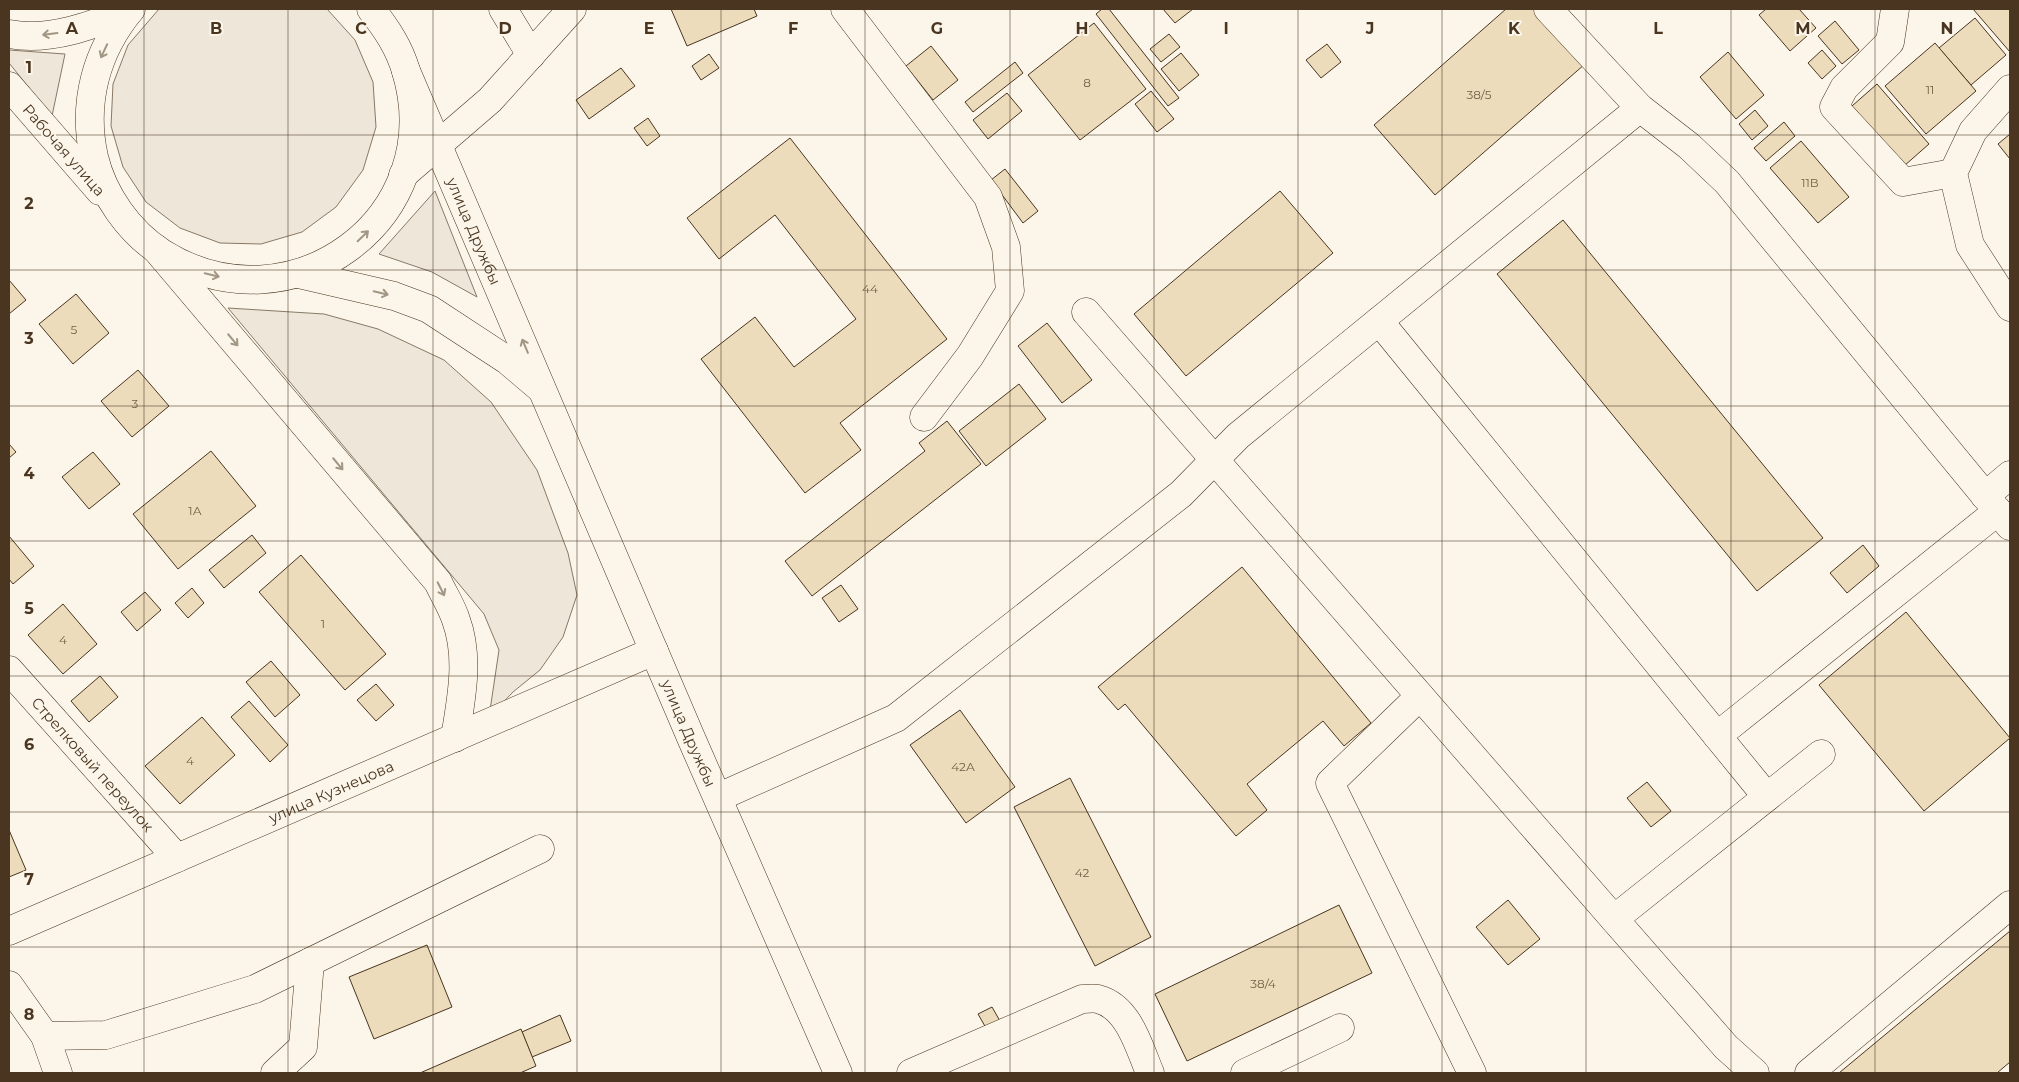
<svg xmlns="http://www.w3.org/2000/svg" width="2019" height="1082" font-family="Montserrat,sans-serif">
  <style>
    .green { fill: #ede6d9; stroke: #887966 }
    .building { fill: #ecdcbc; stroke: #4a3520 }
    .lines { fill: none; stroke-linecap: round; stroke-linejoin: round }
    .minor-casing { stroke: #4a3520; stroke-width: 29 }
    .major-casing { stroke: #4a3520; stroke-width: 29 }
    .minor { stroke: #fbf6e9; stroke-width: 28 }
    .major { stroke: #fbf6e9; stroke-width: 28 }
    .oneway { stroke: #a29684 }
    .grid { fill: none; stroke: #4a3520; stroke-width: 1; stroke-opacity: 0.55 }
    .labels { text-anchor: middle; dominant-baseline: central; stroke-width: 4; stroke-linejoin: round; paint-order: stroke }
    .number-label { font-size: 12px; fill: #725f47 }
    .street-label { font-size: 15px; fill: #4a3520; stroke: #fbf6e9 }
    .grid-label { font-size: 16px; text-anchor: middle; font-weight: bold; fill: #4a3520; stroke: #fbf6e9; stroke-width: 4; stroke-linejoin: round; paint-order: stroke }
  </style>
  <rect width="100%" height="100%" fill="#fbf6e9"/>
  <g class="green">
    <polygon points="159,9 327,9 355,40 373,82 376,127 363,170 336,207 302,232 261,244 220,243 180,228 146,202 123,167 111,126 113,84 128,45"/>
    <polygon points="9,50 65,54 52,116 9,63"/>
    <polygon points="435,191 477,297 432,272 379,254"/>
    <polygon points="228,308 324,314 378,329 444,360 491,402 537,470 568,553 577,595 563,637 540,670 513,692 489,717 499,650 484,614"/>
  </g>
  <g class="building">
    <polygon points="671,9 754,9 757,16 687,46"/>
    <polygon points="1102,9 1109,9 1179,98 1168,106 1096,14"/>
    <polygon points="1163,9 1193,9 1175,23"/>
    <polygon points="1506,9 1536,9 1585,64 1435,195 1374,125"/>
    <polygon points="1766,9 1799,9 1816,28 1790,51 1759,15"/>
    <polygon points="1973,9 2010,9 2010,52"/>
    <polygon points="1975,18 2006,55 1971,85 1939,48"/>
    <polygon points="1835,21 1859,50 1842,64 1818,36"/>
    <polygon points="1094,23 1146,89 1080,140 1028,75"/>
    <polygon points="1169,34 1180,47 1161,62 1150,49"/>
    <polygon points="1935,43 1976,91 1926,134 1885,86"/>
    <polygon points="1327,44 1341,62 1321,78 1306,60"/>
    <polygon points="931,46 958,80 933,100 906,66"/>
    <polygon points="1822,50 1836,66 1822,79 1808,63"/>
    <polygon points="1728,52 1764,95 1736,119 1700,77"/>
    <polygon points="1181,53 1199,75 1179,91 1161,69"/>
    <polygon points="709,54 719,68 701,80 692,66"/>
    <polygon points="1015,62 1023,73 973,112 965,102"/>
    <polygon points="621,68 635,86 589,119 576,100"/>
    <polygon points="1877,84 1929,144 1904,166 1852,106"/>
    <polygon points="1151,91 1174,119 1157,132 1135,104"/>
    <polygon points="1007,93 1022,111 988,139 973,120"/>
    <polygon points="1755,110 1768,126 1752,140 1739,124"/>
    <polygon points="648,118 660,136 647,146 634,128"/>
    <polygon points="1784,122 1795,136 1766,161 1754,148"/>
    <polygon points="2010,134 2010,159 1998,144"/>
    <polygon points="790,138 947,339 840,423 861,450 805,493 701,359 755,317 794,367 856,319 775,215 719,259 687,218"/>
    <polygon points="1801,141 1849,197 1818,223 1770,168"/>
    <polygon points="1005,169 1038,211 1023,223 991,180"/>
    <polygon points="1280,191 1333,253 1186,376 1134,314"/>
    <polygon points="1563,220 1823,538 1757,591 1497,274"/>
    <polygon points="9,280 26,300 9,314"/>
    <polygon points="76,294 109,333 73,364 39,324"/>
    <polygon points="1047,323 1092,380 1062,403 1018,346"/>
    <polygon points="138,370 169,406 132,437 101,401"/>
    <polygon points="1019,384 1046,419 986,466 959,431"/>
    <polygon points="947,421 981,464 812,596 785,561 925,451 919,443"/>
    <polygon points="9,444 16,452 9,458"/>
    <polygon points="211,451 256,506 178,569 133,514"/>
    <polygon points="93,452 120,484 89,509 62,477"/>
    <polygon points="252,535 266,553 224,588 209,570"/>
    <polygon points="9,536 34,566 13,584 9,579"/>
    <polygon points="1863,545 1879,566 1847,593 1830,573"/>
    <polygon points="301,555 386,654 345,690 259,592"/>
    <polygon points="1242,567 1371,723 1344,746 1323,721 1247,784 1267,810 1236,836 1125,704 1118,710 1098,687"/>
    <polygon points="841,585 858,609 839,622 822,598"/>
    <polygon points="192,588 204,603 188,618 175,603"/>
    <polygon points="145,592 161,610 137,631 121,612"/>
    <polygon points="63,604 97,644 63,674 28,635"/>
    <polygon points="1906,612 2010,738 1924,811 1819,685"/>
    <polygon points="271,661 300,695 275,717 246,682"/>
    <polygon points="100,676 118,697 89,722 71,701"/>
    <polygon points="376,684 394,705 376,721 357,700"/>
    <polygon points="249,701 288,745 270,762 231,717"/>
    <polygon points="960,710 1015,787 966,823 910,745"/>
    <polygon points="202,717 235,755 180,804 145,766"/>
    <polygon points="1070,778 1151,937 1095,966 1014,807"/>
    <polygon points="1647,782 1671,811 1651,827 1627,798"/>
    <polygon points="9,830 26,870 9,877"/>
    <polygon points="1508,900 1540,939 1508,965 1476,927"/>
    <polygon points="1339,905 1372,973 1187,1061 1155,994"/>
    <polygon points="2010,931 2010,1062 1997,1073 1839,1073"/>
    <polygon points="427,945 452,1007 374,1039 349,977"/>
    <polygon points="992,1007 1000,1021 986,1028 978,1014"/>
    <polygon points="560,1015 571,1041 532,1057 522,1032"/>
    <polygon points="521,1029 536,1066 520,1073 420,1073"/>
  </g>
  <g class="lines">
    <g class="minor-casing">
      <g id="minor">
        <polyline points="503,9 531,55"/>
        <polyline points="845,9 988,197 1006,247 1010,291 970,356 924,417"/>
        <polyline points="1548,9 1640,108 1689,146 1727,182 2010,526"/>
        <polyline points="1895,9 1890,42 1844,88 1834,107 1903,182 1953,173"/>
        <polyline points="2010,89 1973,131 1953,173 1970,245 2010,307"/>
        <polyline points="403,175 490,100 572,9"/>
        <path d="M156,249L438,582C444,595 452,607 456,620C470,658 461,700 455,738"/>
        <polyline points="1086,312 1614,919 1726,1047 1755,1073"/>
        <polyline points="1379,321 1767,797"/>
        <polyline points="1985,496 2010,475"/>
        <path id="s1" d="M9,670L177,858"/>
        <polyline points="1420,696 1330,783 1472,1073"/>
        <polyline points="1717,736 1998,511"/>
        <polyline points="719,797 896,718 1181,494 1238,436 1640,108"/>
        <polyline points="1614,919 1821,754"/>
        <path id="s2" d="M9,931L654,651"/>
        <polyline points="9,985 45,1036 106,1035 255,989 540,849"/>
        <polyline points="45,1036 58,1073"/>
        <polyline points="275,1073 303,1047 310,962"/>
        <path d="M911,1073L1082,999C1087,999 1093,998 1098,999C1129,1007 1139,1047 1150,1073"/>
        <polyline points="1245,1073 1340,1028"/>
        <polyline points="1809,1073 2010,905"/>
      </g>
    </g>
    <g class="major-casing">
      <g id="major">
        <path d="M131,9C96,51 82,103 94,157C103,195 129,232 162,253C291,334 450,218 406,71C399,47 386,28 371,9"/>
        <path d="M9,34C50,42 93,25 130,10"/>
        <path id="s3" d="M406,71L692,740L838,1073"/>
        <polyline points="9,86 100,191"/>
        <polyline points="299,274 394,296 429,309 507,360 540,388"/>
      </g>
    </g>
    <use href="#minor" class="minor"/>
    <use href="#major" class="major"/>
  </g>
  <defs><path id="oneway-shaft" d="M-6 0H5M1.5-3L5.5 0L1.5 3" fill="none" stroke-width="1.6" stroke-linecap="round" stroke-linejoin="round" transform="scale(1.25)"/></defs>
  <g class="oneway">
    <use href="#oneway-shaft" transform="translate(50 34) rotate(173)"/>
    <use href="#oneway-shaft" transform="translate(104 51) rotate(115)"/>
    <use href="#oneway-shaft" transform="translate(363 236) rotate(-44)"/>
    <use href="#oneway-shaft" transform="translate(212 275) rotate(14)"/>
    <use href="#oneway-shaft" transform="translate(381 293) rotate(13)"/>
    <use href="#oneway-shaft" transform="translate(233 340) rotate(50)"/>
    <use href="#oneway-shaft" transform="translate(525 346) rotate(-113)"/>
    <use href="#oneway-shaft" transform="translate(338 464) rotate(50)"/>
    <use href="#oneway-shaft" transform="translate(441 589) rotate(63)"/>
  </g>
  <path class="grid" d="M144,9V1073M288,9V1073M433,9V1073M577,9V1073M721,9V1073M865,9V1073M1010,9V1073M1154,9V1073M1298,9V1073M1442,9V1073M1586,9V1073M1731,9V1073M1875,9V1073M9,135H2010M9,270H2010M9,406H2010M9,541H2010M9,676H2010M9,812H2010M9,947H2010"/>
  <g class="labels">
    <g class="number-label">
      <text x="1087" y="82">8</text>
      <text x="1930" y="89">11</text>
      <text x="1479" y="94">38/5</text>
      <text x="1810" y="182">11В</text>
      <text x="870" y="288">44</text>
      <text x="74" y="329">5</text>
      <text x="135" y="403">3</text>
      <text x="195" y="510">1А</text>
      <text x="323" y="623">1</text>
      <text x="63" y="639">4</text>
      <text x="190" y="760">4</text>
      <text x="963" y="766">42А</text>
      <text x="1082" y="872">42</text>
      <text x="1263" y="983">38/4</text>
    </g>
    <g class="street-label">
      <text transform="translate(64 150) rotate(49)">Рабочая улица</text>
      <text stroke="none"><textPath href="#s3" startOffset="174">улица Дружбы</textPath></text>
      <text stroke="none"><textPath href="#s3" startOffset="720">улица Дружбы</textPath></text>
      <text stroke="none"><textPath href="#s1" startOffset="126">Стрелковый переулок</textPath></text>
      <text stroke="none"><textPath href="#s2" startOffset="351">улица Кузнецова</textPath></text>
    </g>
  </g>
  <g class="grid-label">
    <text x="72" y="34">A</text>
    <text x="216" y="34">B</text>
    <text x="361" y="34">C</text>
    <text x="505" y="34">D</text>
    <text x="649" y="34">E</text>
    <text x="793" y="34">F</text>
    <text x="937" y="34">G</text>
    <text x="1082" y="34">H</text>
    <text x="1226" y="34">I</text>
    <text x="1370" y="34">J</text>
    <text x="1514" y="34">K</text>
    <text x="1658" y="34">L</text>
    <text x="1803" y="34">M</text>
    <text x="1947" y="34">N</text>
    <text x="29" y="73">1</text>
    <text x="29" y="209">2</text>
    <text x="29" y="344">3</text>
    <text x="29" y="479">4</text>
    <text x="29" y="614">5</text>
    <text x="29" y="750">6</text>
    <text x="29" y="885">7</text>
    <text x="29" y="1020">8</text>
  </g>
  <rect width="2019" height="1082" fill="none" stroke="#4a3520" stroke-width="20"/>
</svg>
